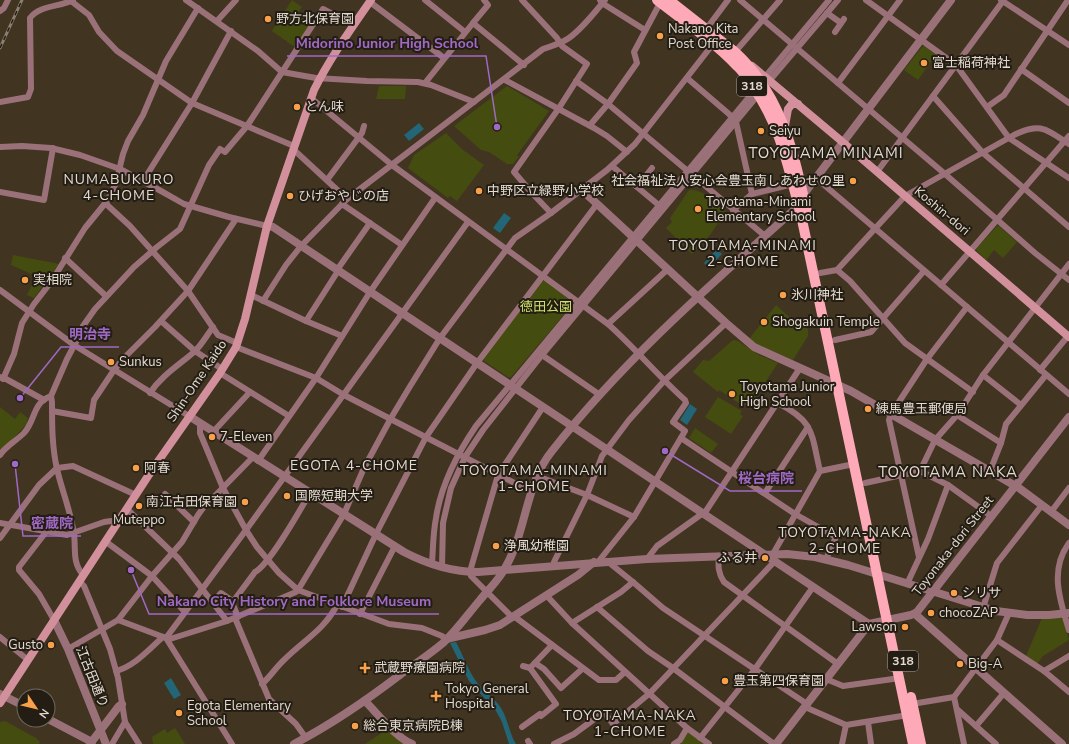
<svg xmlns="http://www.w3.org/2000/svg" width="1069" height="744" font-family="'Nunito Sans','Noto Sans JP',sans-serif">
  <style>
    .green { fill: #444d0f }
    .water { fill: #267 }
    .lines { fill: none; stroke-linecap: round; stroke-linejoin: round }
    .minor { stroke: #9a7178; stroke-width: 6 }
    .tertiary { stroke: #9a7178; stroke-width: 8 }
    .secondary { stroke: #d2909c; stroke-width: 8 }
    .primary { stroke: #fea9b8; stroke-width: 10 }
    .rail-casing { stroke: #8b8070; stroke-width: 3 }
    .rail { stroke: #231d14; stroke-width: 1.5; stroke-dasharray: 4.5; stroke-linecap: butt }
    .poi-dot { fill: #f8a14a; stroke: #231d14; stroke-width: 1.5 }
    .labels { text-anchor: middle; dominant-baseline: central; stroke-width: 4; stroke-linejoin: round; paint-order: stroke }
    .shield { fill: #231d14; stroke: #aaa298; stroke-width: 1 }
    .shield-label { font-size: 12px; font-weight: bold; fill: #e4dbd0 }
    .poi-label { font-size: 13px; fill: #e4dbd0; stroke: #231d14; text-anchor: start }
    .street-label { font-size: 13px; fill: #e4dbd0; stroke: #231d14 }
    .park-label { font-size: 13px; fill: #cde167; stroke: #231d14 }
    .neighbourhood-label { font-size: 14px; letter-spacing: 1px; fill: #e4dbd0; stroke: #231d14 }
    .quarter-label { font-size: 15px; letter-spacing: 1px; fill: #e4dbd0; stroke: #231d14 }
    .leader { fill: none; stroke: #a069c5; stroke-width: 1.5 }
    .callout-dot { fill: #a069c5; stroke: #231d14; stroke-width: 1.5 }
    .callout-label { font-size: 14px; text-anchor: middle; font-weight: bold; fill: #a069c5; stroke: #231d14; stroke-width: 4; stroke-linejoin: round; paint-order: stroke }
  </style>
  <rect width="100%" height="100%" fill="#413421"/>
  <g class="green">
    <polygon points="292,0 302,7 297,14 311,24 296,48 272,31"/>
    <polygon points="925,46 936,54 918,80 904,70 922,47"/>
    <polygon points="379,86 406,86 405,99 376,99"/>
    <polygon points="507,86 549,111 517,155 519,157 513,164 507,164 489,152 481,150 454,126"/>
    <polygon points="446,133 463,150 484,165 457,201 450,196 448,198 408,168 414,155"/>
    <path d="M689,190C704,189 715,202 726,211L710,235L692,254L666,228L672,222L670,218Z"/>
    <polygon points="997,226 999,226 1017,242 1003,258 994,250 986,260 977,251 976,249"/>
    <polygon points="13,255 59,264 34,298 27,295 36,276 11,265"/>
    <polygon points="545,280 573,302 573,304 511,377 508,377 484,361 484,358 542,281"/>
    <polygon points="776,305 787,315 808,329 808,336 793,360 758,345 749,339"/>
    <polygon points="733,340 738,341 759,355 778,363 755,398 753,398 747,405 743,406 719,390 718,392 693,372 703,360 709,361"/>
    <polygon points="718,397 742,411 740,414 743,416 731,434 705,417"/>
    <polygon points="0,407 15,419 20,412 28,418 26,425 0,452"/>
    <polygon points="695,428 718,444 711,453 689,438"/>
    <polygon points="1060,617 1063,619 1069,640 1043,656 1037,664 1026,656 1042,618"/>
    <polygon points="5,721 36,738 40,742 39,744 0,744 0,722"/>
    <polygon points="391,727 412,744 365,744"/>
    <polygon points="175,728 185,744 153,744 152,737 165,729 167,733"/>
    <polygon points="687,733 689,733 704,744 678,744"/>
  </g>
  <g class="water">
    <polygon points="419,123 424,129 409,141 404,135"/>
    <polygon points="504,213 511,218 500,233 493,228"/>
    <polygon points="717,249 722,254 709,268 704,263"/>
    <polygon points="690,404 697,409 687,425 680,420"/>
    <path d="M456,642C463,655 470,675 479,685C487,693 495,699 501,708C508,719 509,733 516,744H509L502,722L496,711L469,681L450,643Z"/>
    <polygon points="171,678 181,695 174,699 164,683"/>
  </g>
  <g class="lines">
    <g class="minor">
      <polyline points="186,0 258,51 282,72 316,78 367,81 418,82 431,85 474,102"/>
      <polyline points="425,0 465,32"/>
      <polyline points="522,0 557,38 562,46 587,64 559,108 514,172 532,193 551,213"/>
      <polyline points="600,0 602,3 645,30"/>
      <polyline points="740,0 945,174 1035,253 1069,280"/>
      <polyline points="866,0 956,65 1009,138 1069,178"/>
      <polyline points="1001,0 1069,45"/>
      <polyline points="71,1 89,15 99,32 117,51 192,103 294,146"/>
      <polyline points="370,2 444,58"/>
      <polyline points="0,11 4,8 8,0"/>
      <polyline points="827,13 841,23"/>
      <polyline points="217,21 236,0"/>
      <polyline points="473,23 488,5 484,0"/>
      <polyline points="707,28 728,0"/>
      <polyline points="835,32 844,19"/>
      <polyline points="735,52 780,0"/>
      <polyline points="1021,69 1069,103"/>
      <polyline points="765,77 829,0"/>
      <polyline points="687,78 729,114 736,122 752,194"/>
      <polyline points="505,80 594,128 607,136 627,152"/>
      <polyline points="770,80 838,0"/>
      <polyline points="576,81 608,104 637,63 634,52 660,3"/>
      <polyline points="425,83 473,23 524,65"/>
      <polyline points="838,83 900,0"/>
      <polyline points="933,96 983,153 1069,227"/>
      <path d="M311,98L392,165L608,324C635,348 658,376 685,400L686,403L673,422L685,431L634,517L598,562"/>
      <path d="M0,102L28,97L31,89L30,18C40,5 60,7 73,0"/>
      <polyline points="987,107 1004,95 1068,0"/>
      <polyline points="590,125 608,104 765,236"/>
      <polyline points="0,147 22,146 51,148 80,155 120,169 161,191 184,204 229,217 267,226"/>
      <polyline points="293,149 347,199"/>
      <polyline points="612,166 661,207"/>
      <polyline points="877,172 1003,1"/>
      <polyline points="816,178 1069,394"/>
      <polyline points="327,180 362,133 364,126"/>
      <polyline points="143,181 192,103 231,31"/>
      <polyline points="637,187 652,168"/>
      <polyline points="0,192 44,200 53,148"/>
      <polyline points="105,203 130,226 188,291 218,335 237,343"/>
      <polyline points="342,204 402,245"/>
      <polyline points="733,210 752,194 793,184"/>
      <polyline points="468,222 246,530 166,638 170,639 227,621 296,592 298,590 344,514 364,468 391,418 409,388 440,338 515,238 551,213 607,170 635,144 713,44"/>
      <polyline points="65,258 106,296"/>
      <polyline points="337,270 370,223"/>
      <polyline points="837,270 850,281 905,343 973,392"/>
      <path d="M820,273L837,270L905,196L1014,135C1040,122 1046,129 1069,144"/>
      <polyline points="941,285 1069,136"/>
      <polyline points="0,290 74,345 189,416"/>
      <polyline points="251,295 306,321 342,336"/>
      <path d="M263,301L286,265L301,246L347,199L543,49C552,46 562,43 569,38C583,28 594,13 605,0"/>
      <polyline points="161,321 195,351 222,369"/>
      <polyline points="306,321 338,271"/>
      <polyline points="608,324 668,269"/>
      <polyline points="835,340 871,332 924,271"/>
      <polyline points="236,347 316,378 344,395 532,492"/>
      <polyline points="542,355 600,395"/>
      <polyline points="1040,370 1068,336"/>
      <polyline points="220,373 289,416"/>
      <polyline points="983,375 1021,405"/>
      <polyline points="0,377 6,379 44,400"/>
      <polyline points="3,379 14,354 22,323 34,304 51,282 85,228 107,201 116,183 123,154 128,141 143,115 166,61 198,8"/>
      <path d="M150,393C161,376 179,365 194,352C201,346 207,335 213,327"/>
      <polyline points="52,411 91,418 94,400 114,370 125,357 155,327 188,291 236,219"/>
      <polyline points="957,415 1001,443"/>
      <polyline points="200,423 200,433 223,488 246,530 257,547 279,573 298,590 389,624 422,628 442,636 446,639"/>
      <polyline points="213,432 250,392"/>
      <polyline points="681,438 795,514 836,537 826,559"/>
      <path d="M0,455C6,446 16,441 24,433C36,420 32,403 51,396"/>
      <polyline points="258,461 316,378 370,292 435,198"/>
      <polyline points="820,471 854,464"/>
      <polyline points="920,471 935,440 958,414 983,375 1069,264"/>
      <polyline points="990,471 1001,443 1006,424 1046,375"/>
      <polyline points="537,476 587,495 634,517"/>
      <polyline points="865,483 920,471 948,485 991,516"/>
      <polyline points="765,493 808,427"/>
      <polyline points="165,494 194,522"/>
      <polyline points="127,509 179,559 227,621"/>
      <polyline points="1051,512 1069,488"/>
      <polyline points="0,523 67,535 104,522 111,521 117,523"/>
      <polyline points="46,532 19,567 19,570 39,594 54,620"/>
      <polyline points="0,538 39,485 57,468 73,466 136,495"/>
      <polyline points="105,541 152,576 185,612"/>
      <path d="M1069,543C1049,570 1060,601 1069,630"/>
      <path d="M773,554L820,471C811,433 815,422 778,403"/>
      <path d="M719,556C718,566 718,573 724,582L838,664"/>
      <polyline points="919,557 889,420 891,414 927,359 967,307"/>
      <polyline points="647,559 657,546 706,511 800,368"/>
      <polyline points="607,561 633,582 663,608 807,704"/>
      <path d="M432,564C433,549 433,533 436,518C441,484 457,454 476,426L755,90"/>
      <polyline points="554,565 554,562 587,495 602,456 629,420 664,381 726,323"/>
      <polyline points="442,567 443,523 451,488 465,457 483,430 542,355 758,95"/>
      <path d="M83,575C72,562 76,550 74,534C71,512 62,491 57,469C52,447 52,425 52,402L51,396L67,359L77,340L83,326L95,309L134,267L157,247L180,229L209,165L220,149L225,152L247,126L323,9L353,25"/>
      <polyline points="79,581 84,586 110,649 118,678 125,722 139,744"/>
      <polyline points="907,584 928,539 948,485"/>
      <polyline points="547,596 572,623 687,728 709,744"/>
      <polyline points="213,602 221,593 231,600 238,617"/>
      <path d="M232,603L255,572C270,564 300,510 310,493"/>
      <polyline points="342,607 376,534 426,437 477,363 597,204"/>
      <polyline points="597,607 648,651 673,668 774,744"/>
      <polyline points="983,608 997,563 1042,505"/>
      <polyline points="360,614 395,546"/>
      <polyline points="515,617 599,680 616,680 625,672"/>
      <polyline points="235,618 269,699 296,724 306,738"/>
      <polyline points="513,618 471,576 471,568 498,475 543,407"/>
      <polyline points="118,620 166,638 232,744"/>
      <polyline points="572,623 621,592 633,582"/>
      <polyline points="0,637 28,660"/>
      <polyline points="997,640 1044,671 1069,692"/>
      <polyline points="68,649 118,620 152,576 182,542 198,515 203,508 253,457"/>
      <polyline points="535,663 544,669 561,688 582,669"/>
      <polyline points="523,666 530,668 552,645"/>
      <path d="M116,671C135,666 149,649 163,637"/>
      <polyline points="1044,671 1069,656"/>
      <polyline points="826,679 843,686 900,678"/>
      <path d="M262,684C271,676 276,667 285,659C304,640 324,630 337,605"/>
      <polyline points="954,697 964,744"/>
      <polyline points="912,704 954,697 997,640 1009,613"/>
      <polyline points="805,707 846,725 908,715"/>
      <polyline points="958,710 996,744"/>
      <polyline points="868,722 871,744"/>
      <polyline points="976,726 1004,693"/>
      <polyline points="522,727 540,714 541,716 556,704 530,668"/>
      <polyline points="700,738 755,669 813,587"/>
      <polyline points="528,741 530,744"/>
      <polyline points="112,744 125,722"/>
      <polyline points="554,744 574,734 604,712 613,724 650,693 775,561"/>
      <polyline points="674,744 680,740 687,728"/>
      <polyline points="842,744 846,725"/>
    </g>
    <g class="tertiary">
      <polyline points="582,190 726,323 754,347 851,391 1019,488 1069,525"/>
      <polyline points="267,226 273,227 869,624"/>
      <path d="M189,416L404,552C427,564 452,572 478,572L647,559L787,554L815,557L848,565L996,611L1027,615H1049L1069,613"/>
      <polyline points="915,614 1062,744"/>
      <polyline points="54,620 68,649 106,744"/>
      <polyline points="446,639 485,630 500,625 578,575 594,562"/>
      <polyline points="0,694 24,706"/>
      <path d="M365,701C378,714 395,737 412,744"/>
      <polyline points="48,719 92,742"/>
      <polyline points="90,744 119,706 122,704"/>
      <path d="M294,744C332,724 367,700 401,674C415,664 430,654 443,643C457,630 468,614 480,600C488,590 499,580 505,568C527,531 525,484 552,451C623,361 709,286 794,210L798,205L803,195L951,0"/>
      <polyline points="776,744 869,624 911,615 917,612 1069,417"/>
    </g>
    <g class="secondary">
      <polyline points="752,66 839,139 1069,337"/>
      <polyline points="785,126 788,109 792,104 798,104"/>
      <path d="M0,703L152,470L220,373L236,347L245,319L267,226L314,90C330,58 351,29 371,0"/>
    </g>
    <g class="primary">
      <path d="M657,0C684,21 713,41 737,66C743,71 747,79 752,85C781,126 788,168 801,215L913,744"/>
      <path d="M669,0L735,52C783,96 794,155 808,216"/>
      <polyline points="911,697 921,744"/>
    </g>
    <g class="rail-casing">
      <polyline id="rail" points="0,48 22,0"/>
    </g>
    <use href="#rail" class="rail"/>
  </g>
  <g class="poi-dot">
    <circle cx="268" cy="19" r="4"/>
    <circle cx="660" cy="36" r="4"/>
    <circle cx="924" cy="63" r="4"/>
    <circle cx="297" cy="107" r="4"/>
    <circle cx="761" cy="131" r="4"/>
    <circle cx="853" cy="181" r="4"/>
    <circle cx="479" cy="191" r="4"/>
    <circle cx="290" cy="196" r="4"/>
    <circle cx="698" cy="209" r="4"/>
    <circle cx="25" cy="280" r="4"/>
    <circle cx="783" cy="295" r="4"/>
    <circle cx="764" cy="322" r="4"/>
    <circle cx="111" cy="362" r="4"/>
    <circle cx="732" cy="394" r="4"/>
    <circle cx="868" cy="409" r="4"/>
    <circle cx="212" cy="437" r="4"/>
    <circle cx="136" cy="468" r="4"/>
    <circle cx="287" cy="496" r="4"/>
    <circle cx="245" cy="502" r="4"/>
    <circle cx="139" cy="506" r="4"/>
    <circle cx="496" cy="546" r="4"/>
    <circle cx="765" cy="558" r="4"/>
    <circle cx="954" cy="593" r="4"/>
    <circle cx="931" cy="613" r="4"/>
    <circle cx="905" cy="627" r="4"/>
    <circle cx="51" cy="645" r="4"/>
    <circle cx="960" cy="664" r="4"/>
    <path d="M363 662h4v4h4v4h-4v4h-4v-4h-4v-4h4z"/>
    <circle cx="725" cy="681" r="4"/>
    <path d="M434 690h4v4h4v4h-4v4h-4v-4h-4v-4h4z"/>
    <circle cx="179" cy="713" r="4"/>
    <circle cx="355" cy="726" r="4"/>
  </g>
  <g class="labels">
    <g class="shield">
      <rect x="737" y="76" width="30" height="20" rx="3"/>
      <rect x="888" y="651" width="30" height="20" rx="3"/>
    </g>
    <g class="shield-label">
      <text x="752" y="86">318</text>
      <text x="903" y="661">318</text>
    </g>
    <g class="poi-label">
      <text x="276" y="19">野方北保育園</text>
      <text x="668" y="29">Nakano Kita<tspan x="668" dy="15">Post Office</tspan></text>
      <text x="932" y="63">富士稲荷神社</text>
      <text x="305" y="107">とん味</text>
      <text x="769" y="131">Seiyu</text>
      <text x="845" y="181" text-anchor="end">社会福祉法人安心会豊玉南しあわせの里</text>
      <text x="487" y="191">中野区立緑野小学校</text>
      <text x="298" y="196">ひげおやじの店</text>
      <text x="706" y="202">Toyotama-Minami<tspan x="706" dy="15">Elementary School</tspan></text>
      <text x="33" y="280">実相院</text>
      <text x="791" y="295">氷川神社</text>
      <text x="772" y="322">Shogakuin Temple</text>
      <text x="119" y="362">Sunkus</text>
      <text x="740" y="387">Toyotama Junior<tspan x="740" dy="15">High School</tspan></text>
      <text x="876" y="409">練馬豊玉郵便局</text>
      <text x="220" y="437">7-Eleven</text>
      <text x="144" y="468">阿春</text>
      <text x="295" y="496">国際短期大学</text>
      <text x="237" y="502" text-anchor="end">南江古田保育園</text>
      <text x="139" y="520" text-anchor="middle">Muteppo</text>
      <text x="504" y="546">浄風幼稚園</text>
      <text x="757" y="558" text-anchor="end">ふる井</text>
      <text x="962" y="593">シリサ</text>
      <text x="939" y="613">chocoZAP</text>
      <text x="897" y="627" text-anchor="end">Lawson</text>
      <text x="43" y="645" text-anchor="end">Gusto</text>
      <text x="968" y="664">Big-A</text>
      <text x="374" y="668">武蔵野療園病院</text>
      <text x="733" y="681">豊玉第四保育園</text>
      <text x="445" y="689">Tokyo General<tspan x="445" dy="15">Hospital</tspan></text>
      <text x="187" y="706">Egota Elementary<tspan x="187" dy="15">School</tspan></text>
      <text x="363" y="726">総合東京病院B棟</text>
    </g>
    <g class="street-label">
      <text transform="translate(942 211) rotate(40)">Koshin-dori</text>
      <text transform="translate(197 381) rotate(-56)">Shin-Ome Kaido</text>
      <text transform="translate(953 546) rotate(-52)">Toyonaka-dori Street</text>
      <text transform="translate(92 677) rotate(68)">江古田通り</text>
    </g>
    <g class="park-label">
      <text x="546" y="307">徳田公園</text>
    </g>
    <g class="neighbourhood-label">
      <text x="119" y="179">NUMABUKURO<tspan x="119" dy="16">4-CHOME</tspan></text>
      <text x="743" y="245">TOYOTAMA-MINAMI<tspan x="743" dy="16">2-CHOME</tspan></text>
      <text x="354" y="465">EGOTA 4-CHOME</text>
      <text x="534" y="470">TOYOTAMA-MINAMI<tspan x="534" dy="16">1-CHOME</tspan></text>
      <text x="845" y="532">TOYOTAMA-NAKA<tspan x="845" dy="16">2-CHOME</tspan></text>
      <text x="630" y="715">TOYOTAMA-NAKA<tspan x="630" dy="16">1-CHOME</tspan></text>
    </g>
    <g class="quarter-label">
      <text x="826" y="153">TOYOTAMA MINAMI</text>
      <text x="948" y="472">TOYOTAMA NAKA</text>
    </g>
  </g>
  <path class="leader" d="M497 127L486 56H287M20 398L61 347H119M665 451L730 491H802M15 464L23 536H81M131 570L149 614H439"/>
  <g class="callout-dot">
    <circle cx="497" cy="127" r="4"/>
    <circle cx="20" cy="398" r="4"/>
    <circle cx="665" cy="451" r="4"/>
    <circle cx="15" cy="464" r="4"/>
    <circle cx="131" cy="570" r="4"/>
  </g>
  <g class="callout-label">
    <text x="387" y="48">Midorino Junior High School</text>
    <text x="90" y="339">明治寺</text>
    <text x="766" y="483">桜台病院</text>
    <text x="52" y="528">密蔵院</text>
    <text x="294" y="606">Nakano City History and Folklore Museum</text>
  </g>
  <g transform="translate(36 708) rotate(125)"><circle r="19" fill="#231d14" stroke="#70695f"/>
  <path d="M0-3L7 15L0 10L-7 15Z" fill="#f8a14a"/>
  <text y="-6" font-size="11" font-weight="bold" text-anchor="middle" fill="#e4dbd0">N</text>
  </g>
</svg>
